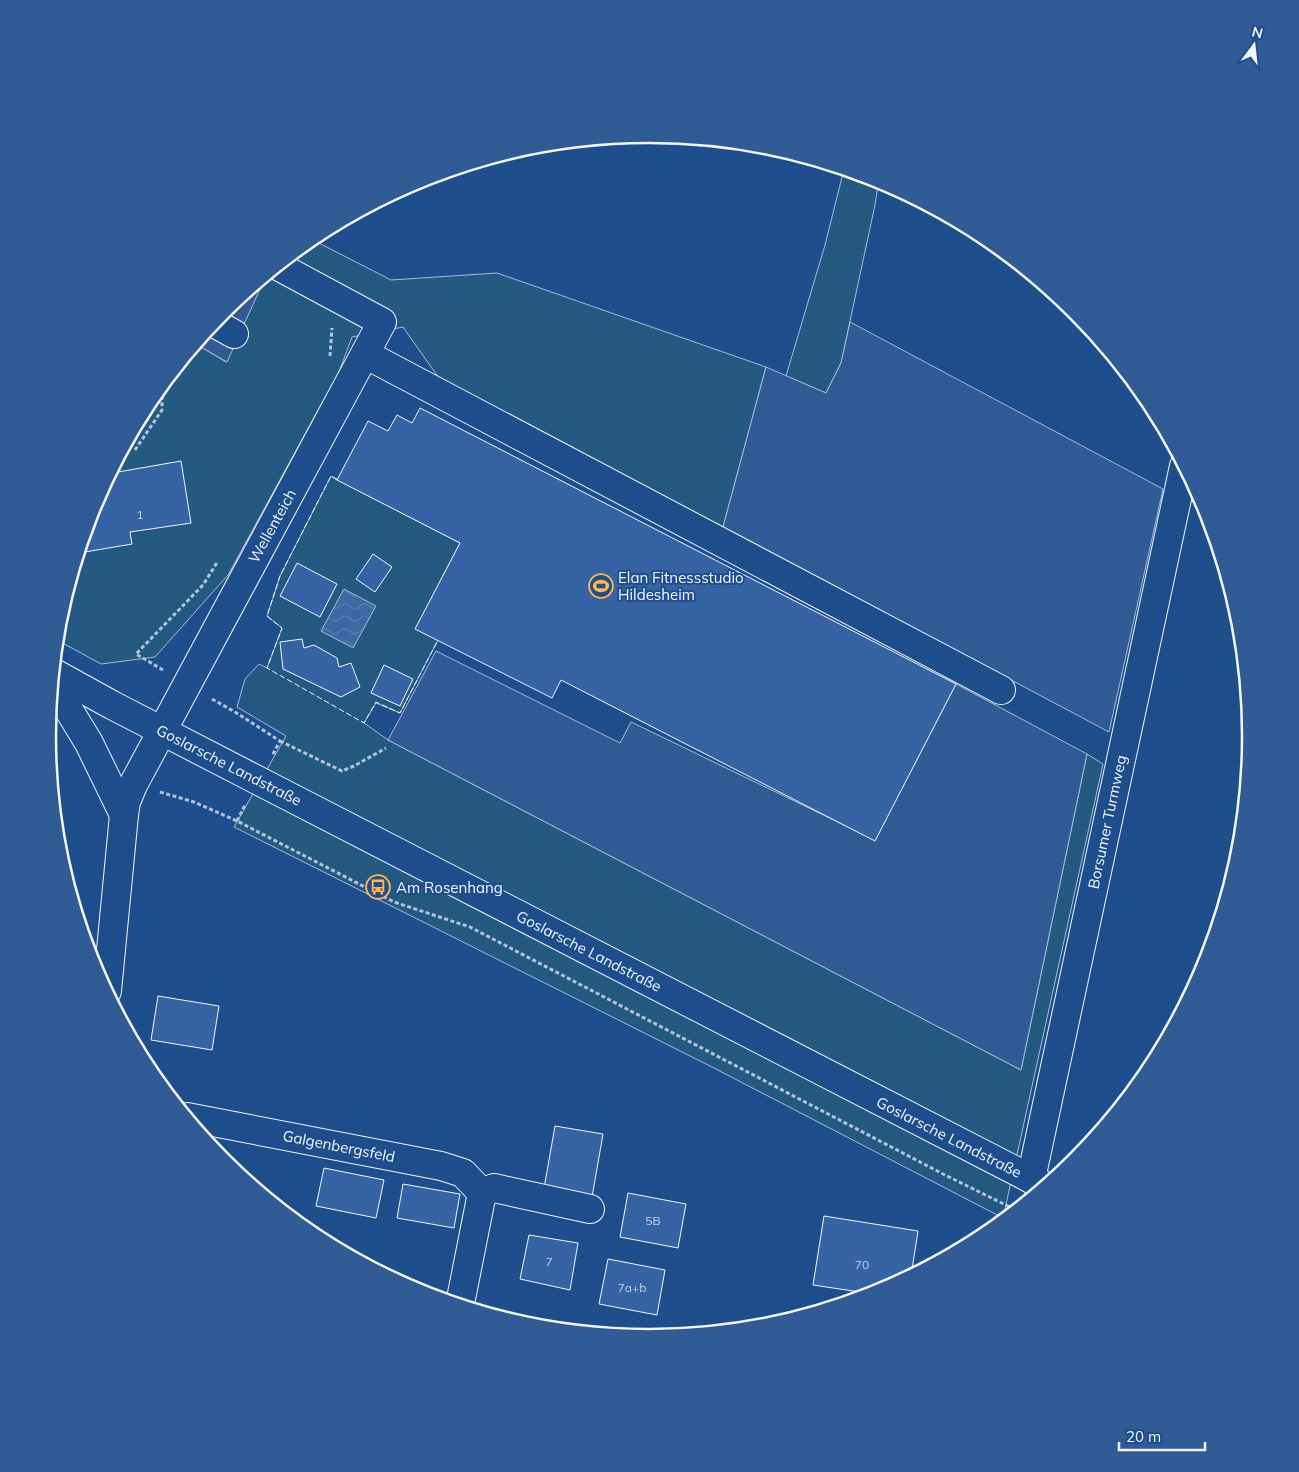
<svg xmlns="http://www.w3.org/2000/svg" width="1299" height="1472" font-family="Mulish,sans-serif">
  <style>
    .grass { fill: #245a82; stroke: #a8bbd7 }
    .parking { fill: #305b95; stroke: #a8bbd7 }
    .water { fill: url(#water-waves); stroke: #a8bbd7 }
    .building { fill: #3563a3; stroke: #f2f6ff }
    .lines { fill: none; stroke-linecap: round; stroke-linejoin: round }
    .minor-casing { stroke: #f2f6ff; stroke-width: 30 }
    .major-casing { stroke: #f2f6ff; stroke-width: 30 }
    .path { stroke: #b3c4dc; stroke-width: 3; stroke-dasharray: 4 2.5; stroke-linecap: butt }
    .minor { stroke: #1f4e8c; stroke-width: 28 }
    .major { stroke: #1f4e8c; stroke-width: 28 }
    .fence { stroke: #f2f6ff; stroke-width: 1; stroke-dasharray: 6 2.5; stroke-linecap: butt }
    .labels { text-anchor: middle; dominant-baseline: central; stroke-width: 4; stroke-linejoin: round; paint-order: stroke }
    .number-label { font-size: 12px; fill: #c3d1e8 }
    .street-label { font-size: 15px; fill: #f2f6ff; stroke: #1f4e8c }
    .poi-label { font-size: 15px; fill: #f2f6ff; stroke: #1f4e8c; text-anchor: start }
    .rim { fill: none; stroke: #f2f6ff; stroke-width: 2.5 }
  </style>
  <defs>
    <pattern id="water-waves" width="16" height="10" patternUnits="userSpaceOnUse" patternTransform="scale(1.25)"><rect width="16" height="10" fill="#3b69a3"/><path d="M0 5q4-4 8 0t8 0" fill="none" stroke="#587fb1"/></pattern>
  </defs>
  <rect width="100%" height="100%" fill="#1f4e8c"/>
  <g class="grass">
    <polygon points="844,169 879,179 875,205 841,363 826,393 786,376 825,245"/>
    <polygon points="311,239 391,280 497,273 766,367 723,527 448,391 403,327 352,337 339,372 228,575 155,657 101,664 57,640 59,618 93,505 149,401 196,344 226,362 259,289 254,286"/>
    <polygon points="331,476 460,543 416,628 438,640 400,713 376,703 364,723 388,740 1021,1070 1087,754 1103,764 1003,1218 712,1067 234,827 286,736 237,707 245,679 259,664 267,668 282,628 267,616 280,576"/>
  </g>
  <g class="parking">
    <polygon points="254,286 260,289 227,362 196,344 224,310"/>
    <polygon points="850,322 1163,489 1109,732 723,527 766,367 826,393 841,363"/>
    <polygon points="436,651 620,743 631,722 875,840 956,684 1087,754 1021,1070 388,740"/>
  </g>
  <polygon class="water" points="344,589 376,606 353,648 321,631"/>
  <g class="building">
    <polygon points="420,408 956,684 875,841 561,680 552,698 415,629 460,543 337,480 368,421 388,431 397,415 412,423"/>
    <polygon points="181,461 191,523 130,532 132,544 79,553 93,505 116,462 118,472"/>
    <polygon points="373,554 392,567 375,592 356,579"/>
    <polygon points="297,563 337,584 320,617 280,596"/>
    <polygon points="302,639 304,648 314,645 337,658 339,667 351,663 360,687 341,697 283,669 280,642"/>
    <polygon points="384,665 413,679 400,706 371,693"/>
    <polygon points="158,996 219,1006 212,1050 151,1040"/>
    <polygon points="555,1126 603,1134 591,1203 543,1194"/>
    <polygon points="324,1168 384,1180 376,1218 316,1206"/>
    <polygon points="403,1184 460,1194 454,1228 397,1218"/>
    <polygon points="628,1193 686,1204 678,1248 620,1237"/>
    <polygon points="824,1216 918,1231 911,1276 880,1292 873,1294 813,1285"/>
    <polygon points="529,1235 578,1243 570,1290 520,1279"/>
    <polygon points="608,1259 665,1270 657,1315 599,1304"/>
  </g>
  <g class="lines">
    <g class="minor-casing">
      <g id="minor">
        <polyline points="214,323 234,334"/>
        <polyline points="365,354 1001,690"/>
        <polyline points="53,684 89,743 124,815"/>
        <polyline points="107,991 124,815 126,802 133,785 382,322 278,266"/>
        <polyline points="187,1117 441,1166 463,1173 482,1193 460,1304"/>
        <polyline points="1031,1179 1184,466"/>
        <polyline points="482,1193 494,1188 590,1209"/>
      </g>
    </g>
    <g class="major-casing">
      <polyline id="major" points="54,673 112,705 259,781 1045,1186"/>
    </g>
    <g class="path">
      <polyline points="330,356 332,328"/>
      <polyline points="135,450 162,410 162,386"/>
      <polyline points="163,670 136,654 203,585 218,561"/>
      <polyline points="212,699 235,712 280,741 272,756"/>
      <polyline points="280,741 342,771 354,766 386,748"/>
      <polyline points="160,792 194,802 237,821 394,902 470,927 943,1174 1016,1210"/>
      <polyline points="237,821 245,805"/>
    </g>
    <use href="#minor" class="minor"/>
    <use href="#major" class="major"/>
    <polyline class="fence" points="337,480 331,476 280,576 267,616 282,628 267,668 364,723 376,702 400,713 438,640"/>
  </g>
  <defs>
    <g id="stadium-ring" transform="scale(1.25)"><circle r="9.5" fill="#1f4e8c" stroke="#ffb74d" stroke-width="1.5"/><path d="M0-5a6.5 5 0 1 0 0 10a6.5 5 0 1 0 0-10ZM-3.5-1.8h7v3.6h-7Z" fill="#ffb74d"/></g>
    <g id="bus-ring" transform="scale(1.25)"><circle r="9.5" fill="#1f4e8c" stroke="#ffb74d" stroke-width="1.5"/><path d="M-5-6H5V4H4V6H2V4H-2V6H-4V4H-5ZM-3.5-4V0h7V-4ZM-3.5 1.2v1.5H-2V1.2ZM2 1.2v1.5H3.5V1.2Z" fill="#ffb74d"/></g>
  </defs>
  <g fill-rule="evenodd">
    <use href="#stadium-ring" x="601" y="586"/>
    <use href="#bus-ring" x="378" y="887"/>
  </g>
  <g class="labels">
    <g class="number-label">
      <text x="140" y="514">1</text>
      <text x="653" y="1220">5B</text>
      <text x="549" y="1261">7</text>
      <text x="862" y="1264">70</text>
      <text x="632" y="1287">7a+b</text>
    </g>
    <g class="street-label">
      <text transform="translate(272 526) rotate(-61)">Wellenteich</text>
      <text transform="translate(229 765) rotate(27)">Goslarsche Landstraße</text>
      <text transform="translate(1107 822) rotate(-78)">Borsumer Turmweg</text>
      <text transform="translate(589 951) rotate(27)">Goslarsche Landstraße</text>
      <text transform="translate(949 1137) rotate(27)">Goslarsche Landstraße</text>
      <text transform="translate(339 1146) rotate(11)">Galgenbergsfeld</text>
    </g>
    <g class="poi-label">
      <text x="618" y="577">Elan Fitnessstudio<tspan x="618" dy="17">Hildesheim</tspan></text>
      <text x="396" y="887">Am Rosenhang</text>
    </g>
  </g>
  <path d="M0 0H1299V1472H0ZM56 736a593 593 0 1 1 1186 0a593 593 0 1 1-1186 0Z" fill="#305b95" fill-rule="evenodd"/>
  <path class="rim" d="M56 736a593 593 0 1 1 1186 0a593 593 0 1 1-1186 0Z"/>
  <g transform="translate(1254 45) rotate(15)" stroke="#1f4e8c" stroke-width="4" paint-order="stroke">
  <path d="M0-4L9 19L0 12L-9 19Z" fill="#f2f6ff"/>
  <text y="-8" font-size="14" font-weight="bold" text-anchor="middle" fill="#f2f6ff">N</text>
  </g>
  <path d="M1119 1442v8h86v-8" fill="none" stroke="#f2f6ff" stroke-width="2.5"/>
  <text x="1126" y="1442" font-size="15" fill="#f2f6ff" stroke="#1f4e8c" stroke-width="4" paint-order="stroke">20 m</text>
</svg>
